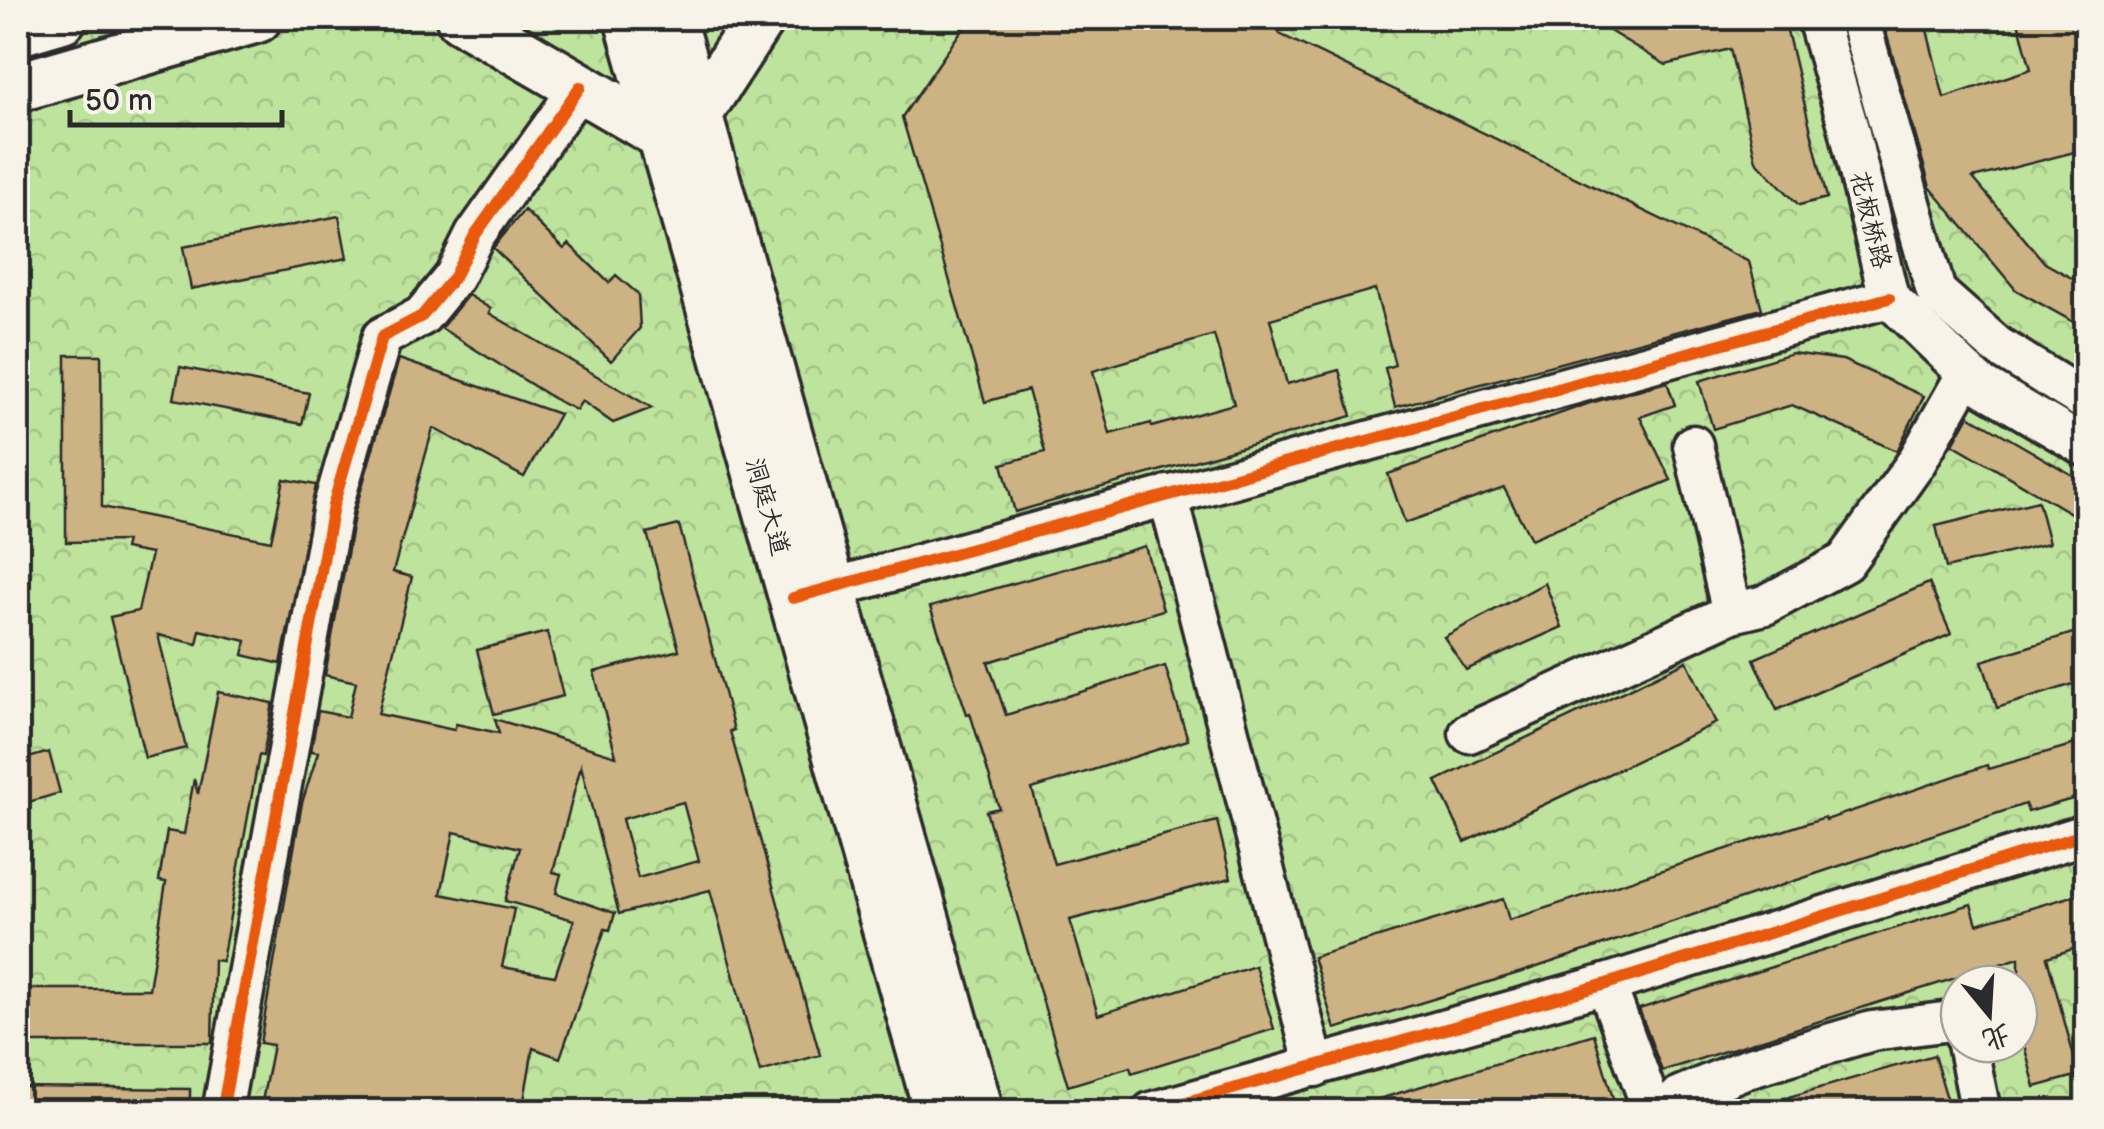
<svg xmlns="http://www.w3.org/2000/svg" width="2104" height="1129" font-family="'Balsamiq Sans','LXGW WenKai TC',sans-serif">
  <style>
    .forest { fill: url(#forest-crowns); stroke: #748764; stroke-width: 2.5; fill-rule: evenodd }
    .building { fill: #cdb283; stroke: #2b2b2b; stroke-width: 2.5; fill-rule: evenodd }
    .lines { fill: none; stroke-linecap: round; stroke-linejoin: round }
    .minor-casing { stroke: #2b2b2b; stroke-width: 45 }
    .major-casing { stroke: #2b2b2b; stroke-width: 55 }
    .minor { stroke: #f7f3e8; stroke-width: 38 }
    .major { stroke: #f7f3e8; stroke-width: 48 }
    .cycleway-casing { stroke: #f7f3e8; stroke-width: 19 }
    .cycleway { stroke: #e8590c; stroke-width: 12 }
    .labels { text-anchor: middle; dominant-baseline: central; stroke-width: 8; stroke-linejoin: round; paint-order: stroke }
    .street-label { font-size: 25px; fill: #2b2b2b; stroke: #f7f3e8 }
  </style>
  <defs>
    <pattern id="forest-crowns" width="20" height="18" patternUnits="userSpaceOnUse" patternTransform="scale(2.5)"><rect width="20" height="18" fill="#bee39d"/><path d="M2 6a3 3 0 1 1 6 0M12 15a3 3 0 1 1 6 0" fill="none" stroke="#a3c387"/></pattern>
  </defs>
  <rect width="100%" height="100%" fill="#efe6d4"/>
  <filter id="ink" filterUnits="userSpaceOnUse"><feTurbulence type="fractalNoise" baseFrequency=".01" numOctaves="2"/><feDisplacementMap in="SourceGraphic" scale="20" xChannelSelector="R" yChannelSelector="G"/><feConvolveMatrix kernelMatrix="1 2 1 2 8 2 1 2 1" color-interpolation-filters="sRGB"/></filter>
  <g filter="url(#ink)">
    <path class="forest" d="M18,18H2086V1111H18ZM1959,984H2019V1044H1959Z"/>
    <g class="building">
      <path d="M970,18H1275L1280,34L1749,262L1762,309L1395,407L1385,368L1395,365L1375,289L1270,319L1287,384L1339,370L1352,416L1015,512L1002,464L1045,452L1028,390L985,402L902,117ZM1214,335L1234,404L1152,427L1151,423L1110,434L1093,371Z"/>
      <polygon points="1588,18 1784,18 1827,198 1799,205 1756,161 1730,49 1666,65"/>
      <polygon points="1882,18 1924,18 1944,98 2031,69 2017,18 2086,18 2086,149 1973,178 2045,263 2086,286 2086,329 2016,290 1930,187"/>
      <polygon points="524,210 564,249 569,244 609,283 616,275 638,294 640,328 611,361 493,248"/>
      <polygon points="339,216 347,258 191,289 183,247"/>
      <polygon points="468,295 491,309 489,313 652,408 613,423 582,401 576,410 556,400 441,328"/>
      <polygon points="1792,353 1843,360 1924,396 1897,451 1792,405 1713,429 1699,381"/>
      <polygon points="66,355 101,355 102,507 271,541 284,479 316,485 281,664 243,655 246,641 200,630 197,644 158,635 186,748 145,758 110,617 138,611 151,554 124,549 126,541 66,542"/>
      <path d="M399,359L559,414L524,477L433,428L393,572L412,577L378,714L454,730L456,724L499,733L495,719L616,756L594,672L679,650L647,533L679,525L734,730L730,731L820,1055L760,1072L710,890L619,914L581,766L553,872L561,874L556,893L615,913L610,930L605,929L560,1058L533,1048L522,1112H260L273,1045L260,1043L302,803L318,752L311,751L318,711L348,717L356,682L325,675L355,511ZM683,802L699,861L638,878L622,819ZM454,832L520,848L505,901L574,920L555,976L502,967L514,909L441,894Z"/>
      <polygon points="180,367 309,393 302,424 174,399"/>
      <polygon points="1667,382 1675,405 1640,417 1671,480 1531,539 1504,488 1405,523 1388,474 1590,403"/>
      <polygon points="1969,415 2086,483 2086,522 1953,444"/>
      <polygon points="2038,501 2049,543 1946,568 1936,526"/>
      <polygon points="1145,546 1163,610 988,662 1006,715 1165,666 1188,740 1032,789 1054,864 1217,821 1231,878 1070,920 1098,1015 1255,966 1274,1029 1132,1073 1130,1067 1068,1086 986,811 999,808 970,713 967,714 930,607"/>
      <polygon points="1545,583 1562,627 1466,670 1444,637"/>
      <polygon points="1929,583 1951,634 1777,710 1754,659"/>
      <polygon points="2086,629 2086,680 1997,708 1982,661"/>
      <polygon points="547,632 563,696 494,714 477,650"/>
      <polygon points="1687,661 1716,723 1465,842 1436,781"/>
      <polygon points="218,692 273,703 263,756 259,755 222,961 214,960 212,1043 18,1043 18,989 149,989 166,882 159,881 167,831 184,834 194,779 198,794"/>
      <polygon points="2086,741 2086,795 2028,812 2025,804 1525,971 1335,1029 1313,957 1503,899 1509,920 1825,817 1826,820 1987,765 1988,769"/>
      <polygon points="49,752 60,793 18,805 18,761"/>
      <polygon points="2086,892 2086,945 2047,957 2079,1075 2035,1087 2019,1026 2019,958 1662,1071 1639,1009 1971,904 1977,924"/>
      <polygon points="1594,1034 1617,1112 1357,1112 1356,1106"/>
      <polygon points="1934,1055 1951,1112 1762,1112 1761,1105"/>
      <polygon points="18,1087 190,1089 190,1112 18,1112"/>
    </g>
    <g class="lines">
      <g class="minor-casing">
        <g id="minor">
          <polyline points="1817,18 1849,129 1889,298 1976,382 2086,447"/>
          <polyline points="1859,18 1936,292 1997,346 2086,401"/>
          <polyline points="1693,445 1732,613"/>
          <polyline points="1168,495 1315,1067"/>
          <polyline points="807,595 1889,298"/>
          <polyline points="1469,733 1732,613 1765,605 1845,562 1916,463 1967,373"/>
          <polyline points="1606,984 1653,1112"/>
          <polyline points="1967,1044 1981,1112"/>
          <polyline points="222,1112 333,506 382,337 422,316 454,277 475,235 580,87"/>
          <polyline points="1151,1112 1606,984 2086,834"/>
          <polyline points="1680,1112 1680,1096 1747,1068 1872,1031 1959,1020"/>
        </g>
      </g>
      <g class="major-casing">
        <g id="major">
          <polyline points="461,18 662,135"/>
          <polyline points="629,18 939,1112"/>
          <polyline points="670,18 979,1112"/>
          <polyline points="18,31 62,18"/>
          <polyline points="18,87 257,18"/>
          <polyline points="699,112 760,18"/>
        </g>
      </g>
      <use href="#minor" class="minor"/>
      <use href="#major" class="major"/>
      <g class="cycleway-casing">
        <g id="cycleway">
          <polyline points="793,598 1889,298"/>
          <polyline points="222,1112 333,506 382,337 422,316 454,277 475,235 580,87"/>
          <polyline points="1151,1112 1606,984 2086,834"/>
        </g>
      </g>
      <use href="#cycleway" class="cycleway"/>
    </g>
  </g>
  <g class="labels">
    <g class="street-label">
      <text transform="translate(1870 220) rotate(76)">花板桥路</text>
      <text transform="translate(767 507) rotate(74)">洞庭大道</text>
    </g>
  </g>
  <rect width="2104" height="1129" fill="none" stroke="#f7f3e8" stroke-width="60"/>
  <rect x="30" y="30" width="2044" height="1069" fill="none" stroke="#2b2b2b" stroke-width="4" filter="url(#ink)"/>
  <g transform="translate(1989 1014) rotate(162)"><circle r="48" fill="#f7f3e8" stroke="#a5a39c" stroke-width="2.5"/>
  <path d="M0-8L18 38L0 25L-18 38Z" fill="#2b2b2b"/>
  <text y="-15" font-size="28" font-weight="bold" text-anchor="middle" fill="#2b2b2b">北</text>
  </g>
  <path d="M70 110v15h212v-15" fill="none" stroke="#2b2b2b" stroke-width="5"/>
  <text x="85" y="110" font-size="30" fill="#2b2b2b" stroke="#f7f3e8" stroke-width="8" paint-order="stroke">50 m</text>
</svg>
